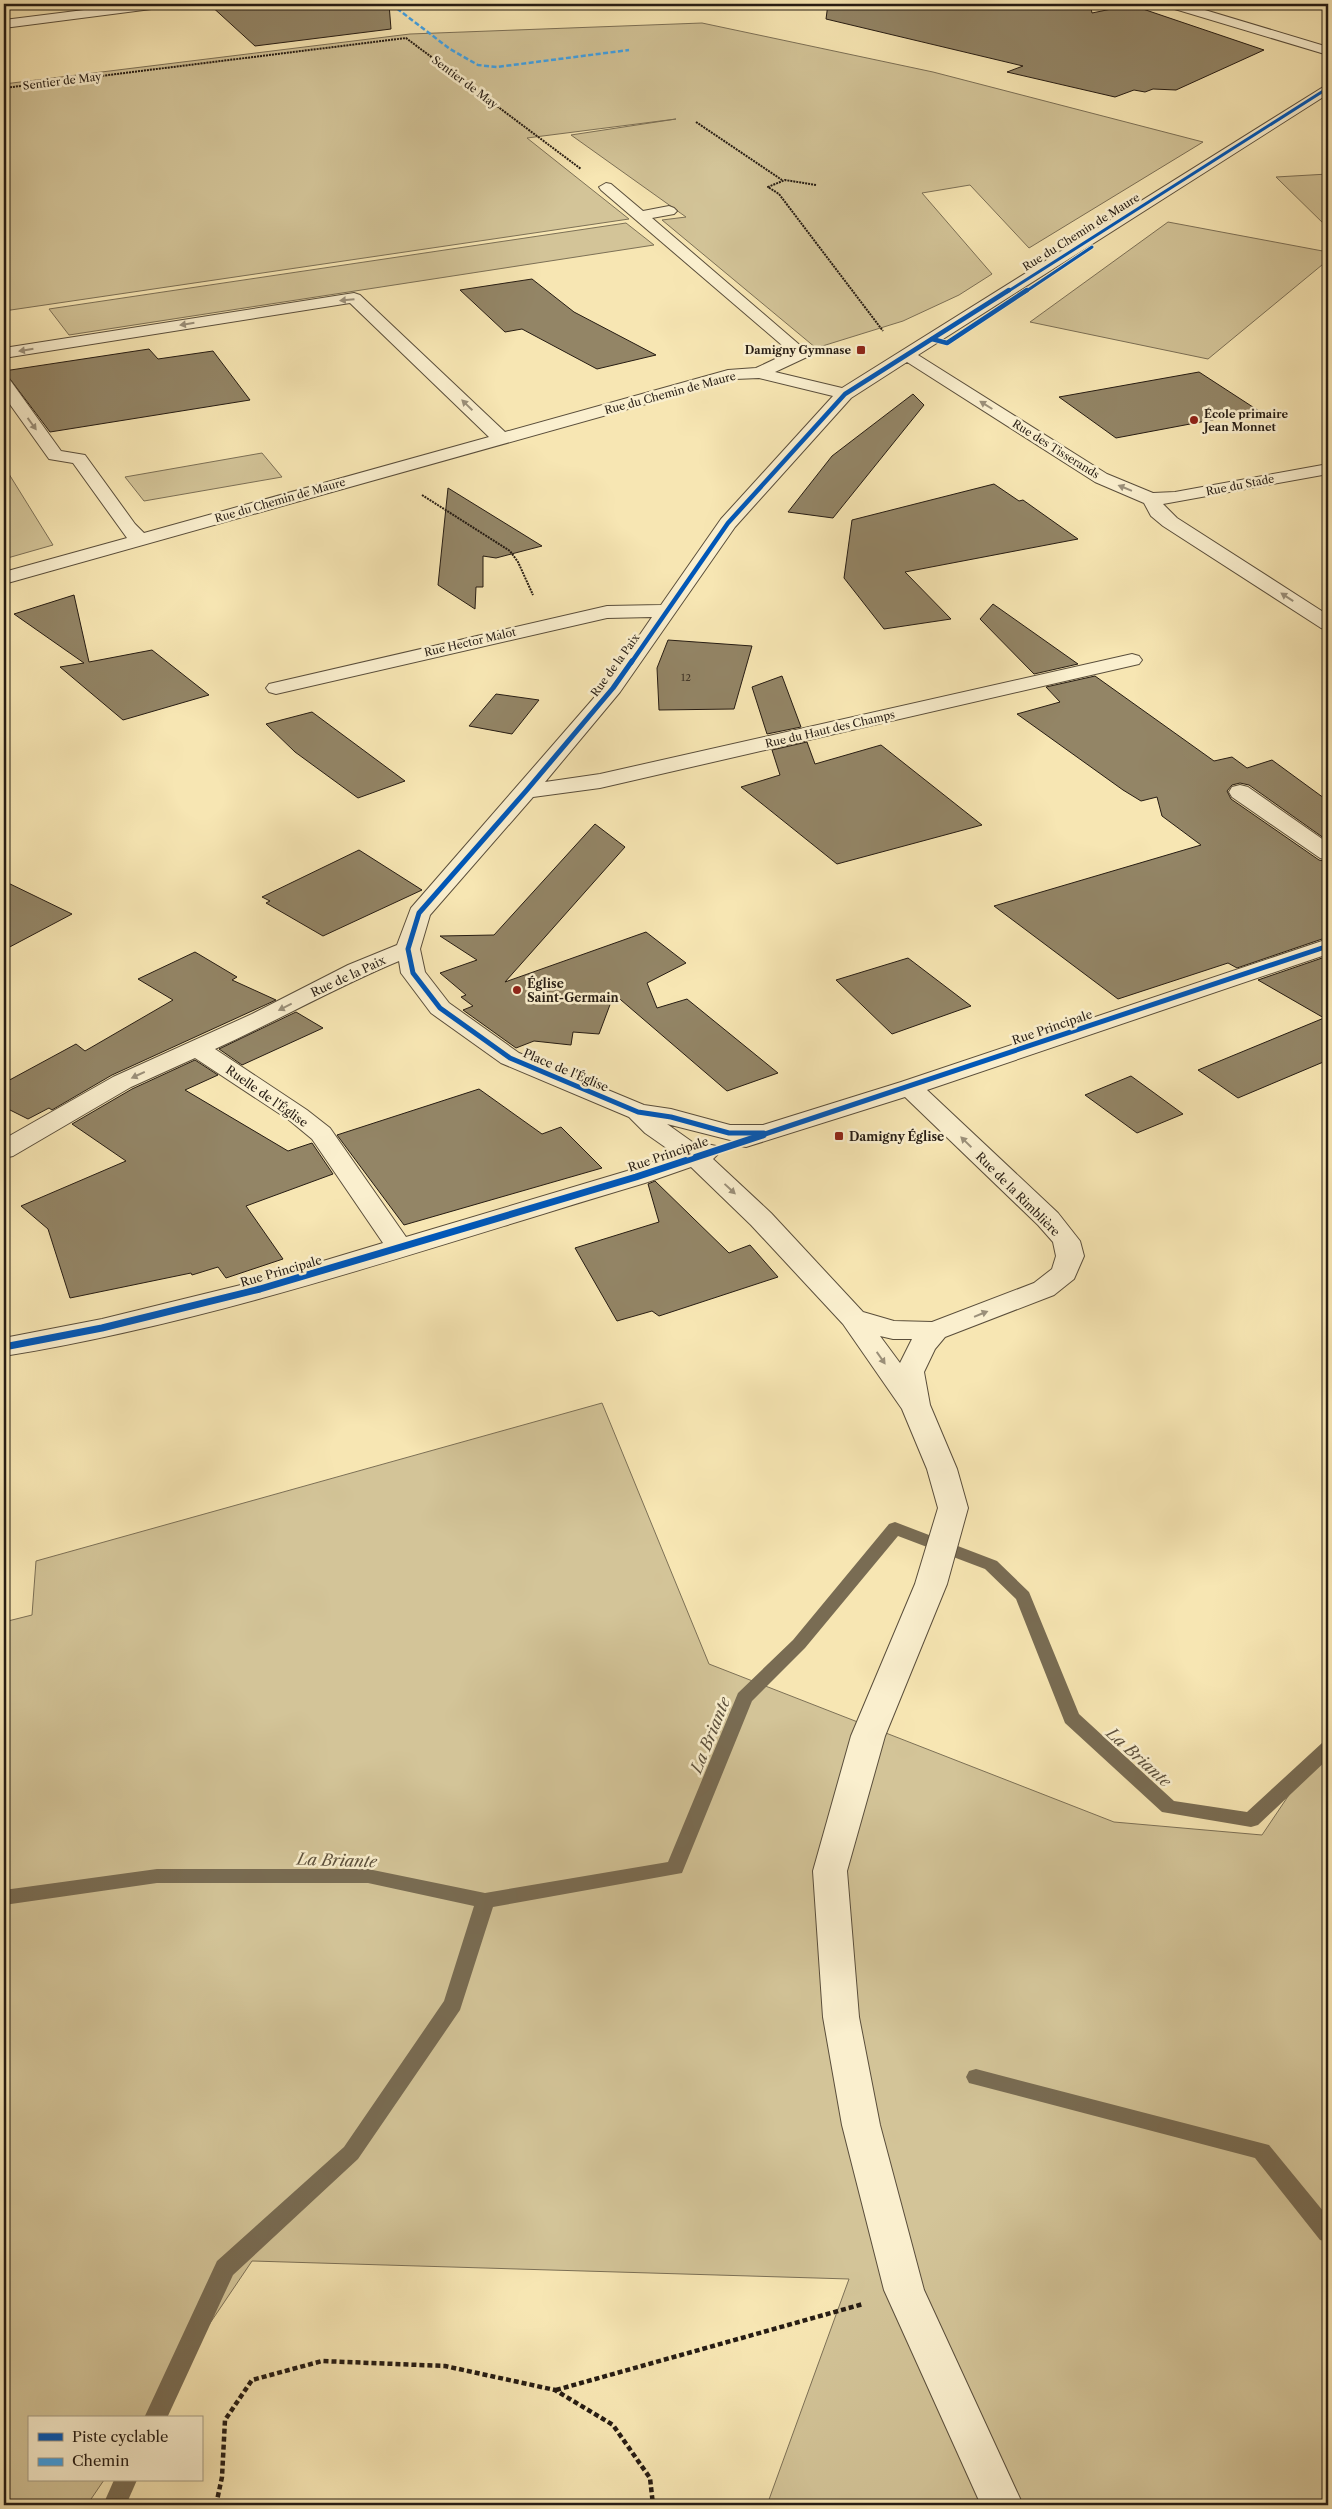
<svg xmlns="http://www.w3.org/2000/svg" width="1332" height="2509" font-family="'Libre Caslon Text',serif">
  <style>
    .green { fill: #d3c498; stroke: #7c7056 }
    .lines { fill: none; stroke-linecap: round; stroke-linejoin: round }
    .stream { fill: #796c53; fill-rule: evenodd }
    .building { fill: #938566; stroke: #261c13 }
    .minor-casing { stroke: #5a4e3b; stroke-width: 2 }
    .path-far1 { stroke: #261c13; stroke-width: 2; stroke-dasharray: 2 1; stroke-linecap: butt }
    .path { stroke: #261c13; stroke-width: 4.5; stroke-dasharray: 5 3; stroke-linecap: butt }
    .minor { fill: #faefce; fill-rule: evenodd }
    .quiet { stroke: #3ea2ea; stroke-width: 2.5; stroke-dasharray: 5 2.5; stroke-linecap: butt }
    .cycleway-far3-casing { stroke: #faefce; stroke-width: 5 }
    .cycleway-far2-casing { stroke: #faefce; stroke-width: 6 }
    .cycleway-far1-casing { stroke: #faefce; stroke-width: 8 }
    .cycleway-casing { stroke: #faefce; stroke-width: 10 }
    .cycleway-far3 { stroke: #0057b8; stroke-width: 3 }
    .cycleway-far2 { stroke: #0057b8; stroke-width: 4.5 }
    .cycleway-far1 { stroke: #0057b8; stroke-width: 5 }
    .cycleway { stroke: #0057b8; stroke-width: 7 }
    .oneway { fill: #9b907a }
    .poi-dot { fill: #8f2418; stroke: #faefce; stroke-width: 2 }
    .labels { text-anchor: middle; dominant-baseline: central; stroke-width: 5; stroke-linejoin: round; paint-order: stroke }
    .number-label { font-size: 10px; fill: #413628 }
    .far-street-label { font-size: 11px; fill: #261c13; stroke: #faefce }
    .far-poi-label { font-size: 11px; font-weight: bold; fill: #261c13; stroke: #faefce; text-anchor: end }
    .street-label { font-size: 12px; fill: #261c13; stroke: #faefce }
    .poi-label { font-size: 12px; font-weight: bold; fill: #261c13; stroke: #faefce; text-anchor: start }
    .near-water-label { font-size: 16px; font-style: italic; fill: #5d513d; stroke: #faefce }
  </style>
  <rect width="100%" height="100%" fill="#f7e6b3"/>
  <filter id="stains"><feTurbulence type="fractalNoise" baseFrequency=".004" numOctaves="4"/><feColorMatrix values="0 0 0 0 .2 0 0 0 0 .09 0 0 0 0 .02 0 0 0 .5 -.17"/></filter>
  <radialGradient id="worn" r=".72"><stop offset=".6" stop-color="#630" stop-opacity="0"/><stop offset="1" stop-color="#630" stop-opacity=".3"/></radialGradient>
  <g class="green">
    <polygon points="702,23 933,72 1203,142 1029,248 970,185 922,193 992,274 959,295 903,321 816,348 662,220 686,217 571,135 676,119 527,138 629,219 4,311 4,84 410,34"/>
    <polygon points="1328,174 1328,228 1276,177"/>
    <polygon points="1168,222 1328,252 1328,260 1208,359 1030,322"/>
    <polygon points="626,223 654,245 69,335 49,309"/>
    <polygon points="262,453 282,477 144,501 125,477"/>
    <polygon points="4,466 53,545 4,559"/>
    <polygon points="602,1403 709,1664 1114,1822 1262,1835 1328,1737 1328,2505 767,2505 849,2279 252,2261 146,2418 29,2418 29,2480 104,2480 87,2505 4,2505 4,1622 32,1615 36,1561"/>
  </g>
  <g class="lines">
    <g class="stream">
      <polygon points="895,1522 997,1561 1029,1592 1079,1714 1174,1801 1247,1812 1322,1743 1328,1741 1328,1759 1258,1825 1251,1827 1162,1812 1065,1723 1016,1599 985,1569 898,1536 805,1648 752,1701 682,1873 493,1907 460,2010 358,2159 233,2275 167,2418 144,2418 217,2261 344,2147 444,2001 474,1906 368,1883 157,1883 4,1905 4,1890 157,1869 368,1869 485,1893 668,1862 738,1693 793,1640 889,1524"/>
      <polygon points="976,2069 1269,2145 1328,2217 1328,2242 1320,2240 1255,2158 969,2083 966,2077 969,2071"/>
      <polygon points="114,2480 137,2480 126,2505 103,2505"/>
    </g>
  </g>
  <g class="building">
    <polygon points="209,4 389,4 391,29 255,46"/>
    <polygon points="828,4 1090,4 1092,13 1131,5 1264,50 1176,90 1153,89 1145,92 1134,90 1115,97 1007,72 1023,66 826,19"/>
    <polygon points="532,279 574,312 656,355 597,369 522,329 505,332 460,290"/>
    <polygon points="149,349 158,359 213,351 250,400 50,432 4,371"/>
    <polygon points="1199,372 1259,411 1116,438 1059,397"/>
    <polygon points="913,394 924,405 833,518 788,512 832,456"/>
    <polygon points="994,484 1019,501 1023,500 1078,539 905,572 951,619 884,629 844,578 852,520"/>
    <polygon points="448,488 542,546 496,558 483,556 483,587 476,587 475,609 438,585"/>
    <polygon points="74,595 89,662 152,650 209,695 123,720 60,667 84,663 14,614"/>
    <polygon points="993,604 1078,664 1034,674 980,619"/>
    <polygon points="668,640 752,646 734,709 659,710 657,668"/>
    <polygon points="782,676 801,727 767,734 752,687"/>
    <polygon points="1095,676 1214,761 1232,757 1247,768 1272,760 1328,801 1328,841 1249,785 1240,783 1232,785 1227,791 1231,799 1319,860 1328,862 1328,937 1237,968 1228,963 1118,999 994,906 1201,845 1162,816 1157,797 1141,801 1123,790 1017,714 1060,702 1046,687"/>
    <polygon points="496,694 539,700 512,734 469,726"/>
    <polygon points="312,712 405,781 358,798 295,752 266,724"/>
    <polygon points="807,742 815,764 881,745 982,825 837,864 741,787 780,775 772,750"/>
    <polygon points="595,824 625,847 505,982 646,932 686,963 647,983 657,1008 687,999 778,1073 727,1091 614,994 599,1034 573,1032 571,1045 534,1041 516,1048 463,1010 473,1006 461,997 466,995 440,973 477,960 440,936 494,935"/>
    <polygon points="359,850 422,890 323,936 266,903 270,901 262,897"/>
    <polygon points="4,881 72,914 4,950"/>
    <polygon points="195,952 237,977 232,980 276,1000 112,1075 52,1110 49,1108 28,1119 4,1107 4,1083 76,1044 85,1051 173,1000 138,979"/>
    <polygon points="1328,956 1328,1060 1238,1098 1198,1070 1324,1018 1258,980"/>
    <polygon points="908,958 971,1006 892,1034 836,980"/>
    <polygon points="296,1012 323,1028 242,1065 219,1049"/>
    <polygon points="195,1060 218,1075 185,1090 288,1151 312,1143 333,1174 246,1206 283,1259 226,1278 218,1267 192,1275 191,1273 70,1298 48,1229 21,1206 126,1161 72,1124 132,1089"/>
    <polygon points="1131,1076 1183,1114 1137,1133 1085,1095"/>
    <polygon points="479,1089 542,1134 561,1127 602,1168 404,1225 337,1135"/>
    <polygon points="655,1181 729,1253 750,1245 778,1277 659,1316 652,1311 617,1321 575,1248 659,1222 648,1184"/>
  </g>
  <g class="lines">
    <g class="minor-casing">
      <g id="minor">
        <polygon points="132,4 165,4 159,8 4,28 4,20"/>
        <polygon points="1166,4 1185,4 1328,47 1328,55 1168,7"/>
        <path d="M1328,84V94L918,355L1107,474L1153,493L1175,492L1328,464V474L1163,504L1177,518L1328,615V630L1321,628L1163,526L1151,516L1144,503L1095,482L907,362L851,398L735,527L620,692L545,782L600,774L1132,654L1139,656L1142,660L1139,664L600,788L533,797L430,915L420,949L425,972L449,1003L519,1053L644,1105L671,1109L730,1125H763L901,1082L1328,939V954L927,1090L1058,1213L1080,1241L1084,1256L1074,1279L1054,1295L945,1337L935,1349L924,1372L930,1405L957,1469L968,1508L947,1584L885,1736L847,1871L859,2017L880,2125L924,2290L1023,2505H981L884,2290L842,2125L823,2017L813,1871L851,1736L915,1584L938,1508L927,1469L902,1409L843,1324L751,1225L691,1167L645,1183C436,1245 220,1321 4,1356V1338L102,1319L253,1282L383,1243L312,1139L289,1120L195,1058L131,1087L13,1156L4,1158V1139L113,1077L252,1014L348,965L397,945L411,908L606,684L652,617L607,618L276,694L269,692L266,688L269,684L607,606L661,605L721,519L833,396L759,378L735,379L4,584V572L127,538L73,463L49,459L4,396V379L10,380L61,451L85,455L135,524L144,533L489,437L350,303L4,358V348L354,293L360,295L505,432L728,370L756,368L790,352L601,190L599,187L606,183L611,184L643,211L669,206L674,208L677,211L674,214L652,218L809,353L807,357L775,372L842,388ZM399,961L401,973L431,1013L501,1063L629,1117L645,1133L675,1154L627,1171L406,1237L330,1128L307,1110L215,1049C277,1021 336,987 399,961ZM905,1097L1038,1225L1053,1242L1056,1256L1052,1269L1034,1283L932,1322L894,1321L863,1312L771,1213L713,1159L720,1152L716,1146L707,1144L698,1146L667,1124L734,1141L737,1145L746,1147ZM880,1336L893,1339H912L900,1363Z"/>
        <polygon points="1240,785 1248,787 1328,843 1328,860 1320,858 1232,797 1229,792 1232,787"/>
      </g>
    </g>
    <g class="path-far1">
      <polyline points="4,88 406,38 581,169"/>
      <polyline points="696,122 782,180"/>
      <polyline points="816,185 785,180 768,187 779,194 883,331"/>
      <polyline points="422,495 510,551 518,562 533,595"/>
    </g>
    <g class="path">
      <polyline points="556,2390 863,2304"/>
      <polyline points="216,2505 222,2477 225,2420 252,2380 322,2361 445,2366 555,2390 613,2425 650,2478 653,2505"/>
    </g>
    <use href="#minor" class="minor"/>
    <polyline class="quiet" points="391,4 450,49 478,65 497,67 629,50"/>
    <g class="cycleway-far3-casing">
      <g id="cycleway-far3">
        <polyline points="1007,292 1328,88"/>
        <polyline points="1025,292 1092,247"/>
      </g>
    </g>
    <g class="cycleway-far2-casing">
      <g id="cycleway-far2">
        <polyline points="932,339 947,343 1027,290"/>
        <polyline points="631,663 728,523 845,394 1009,290"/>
      </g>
    </g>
    <g class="cycleway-far1-casing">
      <g id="cycleway-far1">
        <polyline points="632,661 613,688 526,791 419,913 408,949 413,973 440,1008 510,1058 638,1112 671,1117 729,1133 764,1133"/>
        <polyline points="759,1136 1328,946"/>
      </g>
    </g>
    <g class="cycleway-casing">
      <polyline id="cycleway" points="4,1347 102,1328 260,1289 636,1177 763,1135"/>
    </g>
    <use href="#cycleway-far3" class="cycleway-far3"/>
    <use href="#cycleway-far2" class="cycleway-far2"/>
    <use href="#cycleway-far1" class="cycleway-far1"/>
    <use href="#cycleway" class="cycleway"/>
  </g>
  <defs><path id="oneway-solid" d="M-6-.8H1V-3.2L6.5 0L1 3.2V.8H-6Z" transform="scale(1.25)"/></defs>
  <g class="oneway">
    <use href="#oneway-solid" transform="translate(347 300) rotate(175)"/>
    <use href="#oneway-solid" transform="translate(187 324) rotate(171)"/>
    <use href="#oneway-solid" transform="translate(26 350) rotate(171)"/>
    <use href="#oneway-solid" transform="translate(467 405) rotate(-136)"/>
    <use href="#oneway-solid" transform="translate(986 405) rotate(-148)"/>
    <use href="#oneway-solid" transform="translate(32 424) rotate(54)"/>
    <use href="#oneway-solid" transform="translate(1125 488) rotate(-158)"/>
    <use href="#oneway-solid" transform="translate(1287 597) rotate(-147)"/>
    <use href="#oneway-solid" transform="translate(285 1007) rotate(153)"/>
    <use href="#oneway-solid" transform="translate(138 1075) rotate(155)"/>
    <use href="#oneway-solid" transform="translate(966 1142) rotate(-136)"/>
    <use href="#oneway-solid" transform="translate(730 1189) rotate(43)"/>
    <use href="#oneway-solid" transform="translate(981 1314) rotate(-22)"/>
    <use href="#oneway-solid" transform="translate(881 1358) rotate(55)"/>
  </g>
  <g class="poi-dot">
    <rect x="856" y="345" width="10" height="10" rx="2.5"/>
    <circle cx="1194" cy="420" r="5"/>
    <circle cx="517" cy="990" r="5"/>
    <rect x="834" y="1131" width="10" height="10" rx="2.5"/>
  </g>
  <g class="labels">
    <g class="number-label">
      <text x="686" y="677">12</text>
    </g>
    <g class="far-street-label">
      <text transform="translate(62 81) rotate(-7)">Sentier de May</text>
      <text transform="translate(465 82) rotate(37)">Sentier de May</text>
      <text transform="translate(1081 232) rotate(-32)">Rue du Chemin de Maure</text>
      <text transform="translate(670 393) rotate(-15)">Rue du Chemin de Maure</text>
      <text transform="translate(1056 449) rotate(32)">Rue des Tisserands</text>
      <text transform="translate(1240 485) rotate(-11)">Rue du Stade</text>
      <text transform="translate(280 500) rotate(-16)">Rue du Chemin de Maure</text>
      <text transform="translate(470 642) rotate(-13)">Rue Hector Malot</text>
      <text transform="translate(615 665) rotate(-54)">Rue de la Paix</text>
      <text transform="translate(830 729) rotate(-13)">Rue du Haut des Champs</text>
    </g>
    <g class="far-poi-label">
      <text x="851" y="350">Damigny Gymnase</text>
      <text x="1204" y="414" text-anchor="start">École primaire<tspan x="1204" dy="13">Jean Monnet</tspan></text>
    </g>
    <g class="street-label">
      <text transform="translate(348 976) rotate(-25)">Rue de la Paix</text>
      <text transform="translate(1052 1027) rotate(-19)">Rue Principale</text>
      <text transform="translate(566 1070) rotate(23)">Place de l'Église</text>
      <text transform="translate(267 1096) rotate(35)">Ruelle de l'Église</text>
      <text transform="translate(668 1154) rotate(-19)">Rue Principale</text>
      <text transform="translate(1018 1194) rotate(45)">Rue de la Rimblière</text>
      <text transform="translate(281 1271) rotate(-16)">Rue Principale</text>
    </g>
    <g class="poi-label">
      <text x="527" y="983">Église<tspan x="527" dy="14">Saint-Germain</tspan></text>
      <text x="849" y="1136">Damigny Église</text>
    </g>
    <g class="near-water-label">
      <text transform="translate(710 1735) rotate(-68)">La Briante</text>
      <text transform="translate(1139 1757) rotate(42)">La Briante</text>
      <text transform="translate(337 1860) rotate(2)">La Briante</text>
    </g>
  </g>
  <rect width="1332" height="2509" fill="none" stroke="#f7e6b3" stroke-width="20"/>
  <rect x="5" y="5" width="1322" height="2499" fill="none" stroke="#261c13" stroke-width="2.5"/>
  <rect x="10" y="10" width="1312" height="2489" fill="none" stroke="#261c13"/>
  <rect x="28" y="2416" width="175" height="65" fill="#faefce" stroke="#a59b83"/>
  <rect x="38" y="2433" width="25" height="8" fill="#0057b8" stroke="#a59b83"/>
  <text x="72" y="2442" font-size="15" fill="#261c13">Piste cyclable</text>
  <rect x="38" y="2458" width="25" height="8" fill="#3ea2ea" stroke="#a59b83"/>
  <text x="72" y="2466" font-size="15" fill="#261c13">Chemin</text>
  <rect width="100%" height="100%" filter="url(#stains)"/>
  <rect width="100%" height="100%" fill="url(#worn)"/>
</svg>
